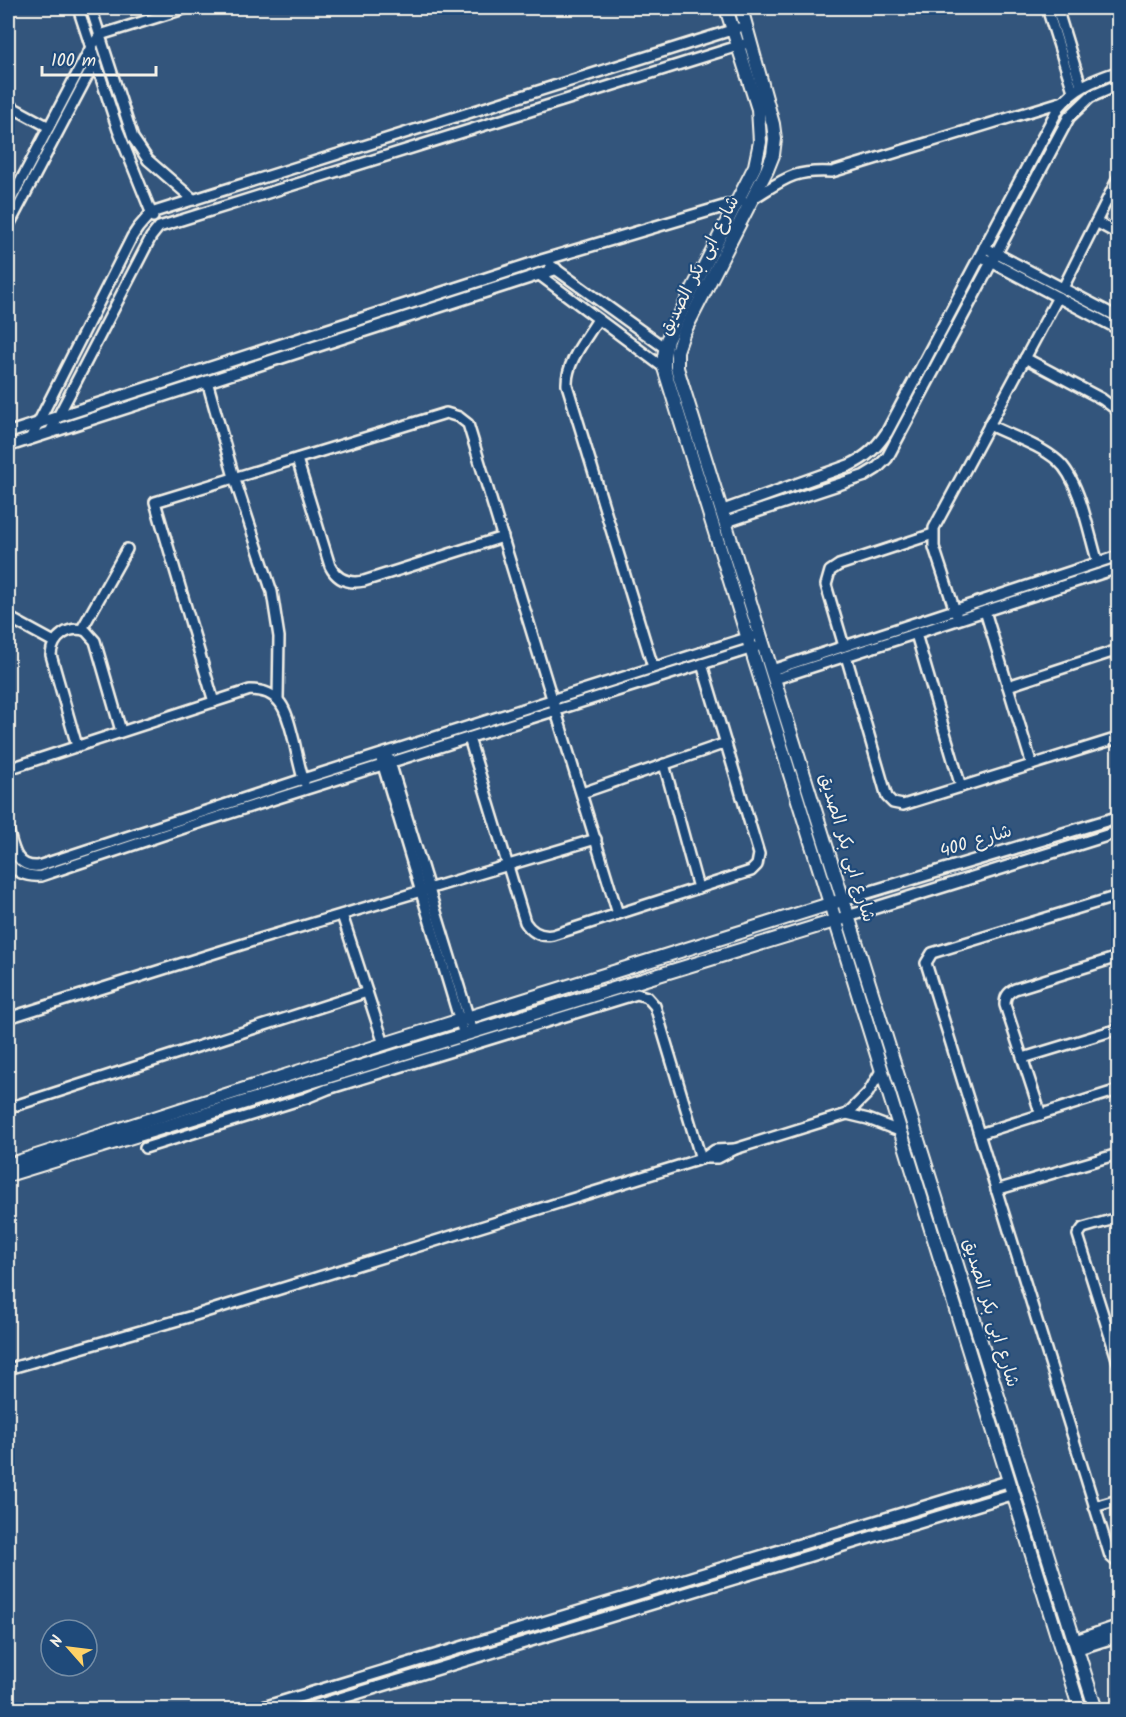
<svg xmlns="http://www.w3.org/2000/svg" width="1126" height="1717" font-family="Kalam,'Playpen Sans Arabic',sans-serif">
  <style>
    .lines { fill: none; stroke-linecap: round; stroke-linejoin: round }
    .minor-casing { stroke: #f4f1e8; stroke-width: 14 }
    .tertiary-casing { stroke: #f4f1e8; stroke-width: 15 }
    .secondary-casing { stroke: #f4f1e8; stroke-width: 16 }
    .minor { stroke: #1f4a7a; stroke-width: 9 }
    .tertiary { stroke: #1f4a7a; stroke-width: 10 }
    .secondary { stroke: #1f4a7a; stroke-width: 12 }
    .labels { text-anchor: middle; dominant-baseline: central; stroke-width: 4.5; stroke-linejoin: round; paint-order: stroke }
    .street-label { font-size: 18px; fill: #f4f1e8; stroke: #1f4a7a }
  </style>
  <rect width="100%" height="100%" fill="#33557c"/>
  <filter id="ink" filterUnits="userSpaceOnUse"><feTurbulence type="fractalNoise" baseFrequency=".0167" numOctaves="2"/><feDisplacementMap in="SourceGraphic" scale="12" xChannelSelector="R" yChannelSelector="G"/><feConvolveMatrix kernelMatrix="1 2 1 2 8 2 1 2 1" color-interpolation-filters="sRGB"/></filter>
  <g filter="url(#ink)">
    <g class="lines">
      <g class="minor-casing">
        <g id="minor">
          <polyline points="78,8 118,130 153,217"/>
          <polyline points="91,8 133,138 148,160 194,200"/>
          <polyline points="1047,8 1073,91"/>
          <polyline points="1057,8 1081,86"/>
          <polyline points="8,105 49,127"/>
          <path d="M754,198C786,178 793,170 832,172L1064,101"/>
          <polyline points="8,205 91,47 100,35 187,8"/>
          <polyline points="1096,222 1118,234"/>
          <polyline points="8,227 96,60"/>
          <polyline points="984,247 1118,317"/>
          <polyline points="980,256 1118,329"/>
          <polyline points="550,265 665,348"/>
          <polyline points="538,274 664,368"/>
          <polyline points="1063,288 1118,178"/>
          <path d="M598,319C586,339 566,362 567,385L653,667"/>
          <polyline points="1025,358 1102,399 1118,411"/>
          <polyline points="207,381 234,477 272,592 279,637 278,699"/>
          <path d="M989,425C1011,436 1040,445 1058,461C1080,480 1089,535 1098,563"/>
          <polyline points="50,432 151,237 159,227 751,42"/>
          <polyline points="30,439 132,237 138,228 151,213 738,28"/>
          <path d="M297,459L330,566C337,580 349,584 364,581L503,537"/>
          <polyline points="985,611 1032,765"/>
          <polyline points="956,614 934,547 934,528 1058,297"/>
          <polyline points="8,617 54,642"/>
          <polyline points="82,629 127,549"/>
          <polyline points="916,634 961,787"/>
          <polyline points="844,646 826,585 830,571 839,565 933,534"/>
          <polyline points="846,656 887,797 893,803 903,805 1118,738"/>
          <polyline points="772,670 1118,556"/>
          <polyline points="775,679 1118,568"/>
          <polyline points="1008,686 1118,650"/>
          <polyline points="214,702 155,502 446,413 459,417 468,424 618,914"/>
          <path d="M469,738L525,922C532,933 541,937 553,935L751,871L757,865L759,854L702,664"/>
          <path d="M77,746L51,655C52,637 69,625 86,631L95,641L121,731"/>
          <polyline points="381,759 464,1035"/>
          <polyline points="389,759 473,1032"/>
          <polyline points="664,764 698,888"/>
          <path d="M8,769L250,690C284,690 287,715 294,741C297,755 300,769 304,782"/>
          <polyline points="582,793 726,743"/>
          <path d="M8,829C13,846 15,868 38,866L303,779L753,636"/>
          <path d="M8,862C16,873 27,877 41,876L202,822L756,647"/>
          <polyline points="1118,896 932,953 926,963 1110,1556 1118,1563"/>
          <polyline points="342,915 384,1044"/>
          <polyline points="8,1018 253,941 596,839"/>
          <polyline points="1023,1058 1118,1029"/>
          <polyline points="8,1108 367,992"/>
          <polyline points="847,1114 868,1119 902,1132"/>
          <path d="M1041,1115L1005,1005C1005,997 1007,993 1015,989L1118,957"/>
          <polyline points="979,1134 1118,1090"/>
          <polyline points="145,1148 306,1098 328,1089 637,994 647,997 655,1006 701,1159"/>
          <polyline points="704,1158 715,1150 735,1149"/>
          <polyline points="996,1190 1118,1154"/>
          <polyline points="1118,1218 1083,1228 1078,1235 1118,1362"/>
          <polyline points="8,1369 189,1317 704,1158 718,1158 735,1149 847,1114 868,1093 882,1069"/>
          <polyline points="1094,1507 1118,1500"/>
        </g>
      </g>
      <g class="tertiary-casing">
        <g id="tertiary">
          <polyline points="8,433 543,260 742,201"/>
          <polyline points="8,446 556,269"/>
          <path d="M722,511L850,465C867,457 877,447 887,432L1059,107C1075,87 1094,80 1118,72"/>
          <polyline points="725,522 864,476 877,468 887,458 1069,117 1090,97 1118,85"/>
          <polyline points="843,900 1118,817"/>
          <polyline points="849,916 1118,832"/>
          <polyline points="1074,1641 1118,1626"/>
          <polyline points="1077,1649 1118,1636"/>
          <polyline points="255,1710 1009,1481"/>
          <polyline points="302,1710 1013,1494"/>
        </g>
      </g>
      <g class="secondary-casing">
        <g id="secondary">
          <polyline points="726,8 758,109 760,142 755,166 667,340 664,356 664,368 1080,1710"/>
          <polyline points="741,8 773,124 775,139 773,155 767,170 683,334 677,351 677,368 1096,1710"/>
          <polyline points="8,1165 384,1044 836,902"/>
          <polyline points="8,1175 841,919"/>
        </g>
      </g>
      <use href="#minor" class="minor"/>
      <use href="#tertiary" class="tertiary"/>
      <use href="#secondary" class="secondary"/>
    </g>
  </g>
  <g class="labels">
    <g class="street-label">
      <text transform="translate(700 266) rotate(-63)">شارع ابى بكر الصديق</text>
      <text transform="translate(976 842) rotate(-17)">شارع 400</text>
      <text transform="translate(846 848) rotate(73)">شارع ابى بكر الصديق</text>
      <text transform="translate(990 1313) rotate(73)">شارع ابى بكر الصديق</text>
    </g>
  </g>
  <rect width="1126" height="1717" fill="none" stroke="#1f4a7a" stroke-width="30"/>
  <rect x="15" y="15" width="1096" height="1687" fill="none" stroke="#f4f1e8" stroke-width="2" filter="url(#ink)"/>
  <g transform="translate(69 1648) rotate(298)"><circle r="28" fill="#1f4a7a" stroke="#748da6" stroke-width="1.5"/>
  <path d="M0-4.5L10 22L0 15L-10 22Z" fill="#ffd166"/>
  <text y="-9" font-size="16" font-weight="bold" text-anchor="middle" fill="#f4f1e8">N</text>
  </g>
  <path d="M42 66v9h114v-9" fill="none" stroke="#f4f1e8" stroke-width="3"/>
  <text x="51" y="66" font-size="18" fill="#f4f1e8" stroke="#1f4a7a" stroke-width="4.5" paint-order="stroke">100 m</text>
</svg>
